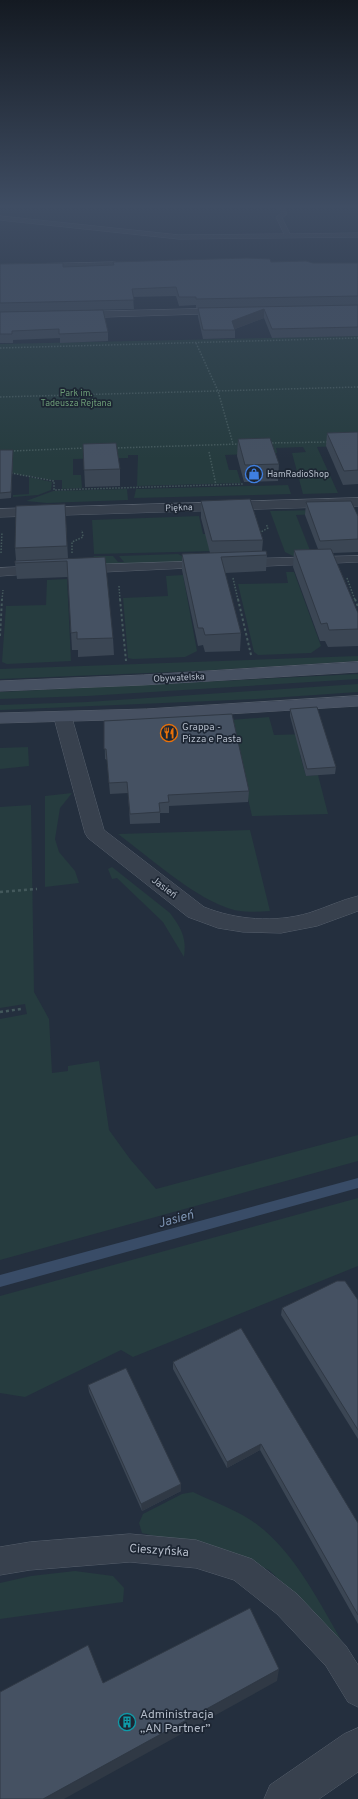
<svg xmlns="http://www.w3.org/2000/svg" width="358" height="1799" font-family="Overpass,sans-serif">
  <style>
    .green { fill: #263c3f }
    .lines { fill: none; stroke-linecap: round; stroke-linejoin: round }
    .stream { fill: #394c67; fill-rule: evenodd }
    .lane-casing { stroke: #565f6c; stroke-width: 1 }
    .street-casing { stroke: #565f6c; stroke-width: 1 }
    .secondary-casing { stroke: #565f6c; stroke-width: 1 }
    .path-far2 { stroke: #44595c; stroke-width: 1.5; stroke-dasharray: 1.5 1.5; stroke-linecap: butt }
    .path-far1 { stroke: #44595c; stroke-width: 2; stroke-dasharray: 2.5 2.5; stroke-linecap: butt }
    .path { stroke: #44595c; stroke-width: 2.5; stroke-dasharray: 3 3; stroke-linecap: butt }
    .lane { fill: #38414e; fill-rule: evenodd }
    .street { fill: #38414e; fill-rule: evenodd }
    .secondary { fill: #465061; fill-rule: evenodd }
    .wall { fill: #3b4654 }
    .shaded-wall { fill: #303945 }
    .building { fill: #455162; stroke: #303945 }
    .labels { text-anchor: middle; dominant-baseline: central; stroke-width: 3.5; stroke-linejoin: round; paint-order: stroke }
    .far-park-label { font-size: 9px; fill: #6b9a76; stroke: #1d2633 }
    .far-poi-label { font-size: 9px; fill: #b4bcc9; stroke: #1d2633; text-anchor: start }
    .far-street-label { font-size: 9px; fill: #b4bcc9; stroke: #1d2633 }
    .poi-label { font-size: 10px; fill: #b4bcc9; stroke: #1d2633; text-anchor: start }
    .street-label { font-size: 10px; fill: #b4bcc9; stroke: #1d2633 }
    .near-street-label { font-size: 12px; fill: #b4bcc9; stroke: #1d2633 }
    .near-poi-label { font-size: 12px; fill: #b4bcc9; stroke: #1d2633; text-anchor: start }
    .near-water-label { font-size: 13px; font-style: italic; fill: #7c92b1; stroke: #1d2633 }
  </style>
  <rect width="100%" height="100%" fill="#242f3e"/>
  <g class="green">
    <polygon points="358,336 358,445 317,447 338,493 303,494 292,453 306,452 303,447 276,448 277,453 225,455 229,470 237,470 241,483 137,486 138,455 128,455 128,458 73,459 73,475 81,475 82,488 62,489 62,480 52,480 12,473 13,456 0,456 0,344"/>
    <polygon points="29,477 52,482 51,490 38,495 13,497 13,495 29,494"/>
    <polygon points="288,485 291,494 134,498 136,489"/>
    <polygon points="127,489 128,500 47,503 26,501 53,491"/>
    <polygon points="320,510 322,514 296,515 313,558 301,560 285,552 270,511"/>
    <polygon points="199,516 203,534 210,534 255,550 94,554 92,520"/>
    <polygon points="178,554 182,556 184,563 103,565 93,556 113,556 118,562 124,562 119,556"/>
    <polygon points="286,572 294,572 321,646 311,653 258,655 254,652 238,584 288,583"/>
    <polygon points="183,575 197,651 185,657 133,659 128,658 123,598 168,596 166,576"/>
    <polygon points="67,579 71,661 7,664 2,662 6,606 46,605 47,580"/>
    <polygon points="358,656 358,661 197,671 0,679 0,669"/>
    <polygon points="358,674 358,679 87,696 0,699 0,692"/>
    <polygon points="358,684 358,692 256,699 0,710 0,705 87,702"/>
    <polygon points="269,717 274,735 306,734 300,755 306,776 318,775 328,814 252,816 230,720"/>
    <polygon points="28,747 29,766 0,769 0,748"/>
    <polygon points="72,793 60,808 55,839 59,852 75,871 79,883 45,887 45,796"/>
    <polygon points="31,805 34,992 49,1019 52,1073 68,1071 68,1066 99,1061 109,1130 130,1159 156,1189 358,1135 358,1161 0,1260 0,1019 27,1014 25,1004 0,1008 0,807"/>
    <path d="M250,830L270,911C255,912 239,913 225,907C190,894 149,857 118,834Z"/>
    <path d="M112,867L170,913C181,928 187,938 184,957L163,922L117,878L112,879L108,869Z"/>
    <polygon points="358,1198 358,1266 133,1357 121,1350 25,1397 0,1393 0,1296"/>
    <path d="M193,1492C211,1501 232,1508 249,1519C292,1546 319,1602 344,1645L308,1607L269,1570L236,1555L142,1533L139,1523L143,1514L182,1494Z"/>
    <polygon points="75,1571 113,1576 124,1588 123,1602 0,1619 0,1583 31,1576"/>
  </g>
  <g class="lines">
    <polygon class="stream" points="358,1178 358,1188 0,1287 0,1275"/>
    <g class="lane-casing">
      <g id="lane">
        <polygon points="278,207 284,207 287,214 282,218 290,234 358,233 358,237 179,239 0,220 0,216 179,235 284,234 276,217 281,213"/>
        <polygon points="358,556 358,562 244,567 238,563 244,559"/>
        <polygon points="206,561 210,563 212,565 210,567 82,573 76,569 82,565"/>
        <polygon points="38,566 44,570 42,573 0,576 0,568"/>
        <polygon points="130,1534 196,1540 252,1559 297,1594 346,1646 358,1665 358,1707 348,1702 326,1666 277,1614 234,1580 196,1568 130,1562 30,1570 0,1575 0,1547 30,1542"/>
      </g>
    </g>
    <g class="street-casing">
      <g id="street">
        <polygon points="115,262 118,263 118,267 0,271 0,265"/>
        <polygon points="229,308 233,309 234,311 233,313 73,318 68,315 73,312"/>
        <polygon points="358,498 358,506 0,517 0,509"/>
        <path d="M63,713L69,714L72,718L104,830L204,907C236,920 275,923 309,913C325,908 341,900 358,896V911L317,926L281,933L243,932L218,928L188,917L88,838L85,833L54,718L57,714Z"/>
        <polygon points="358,1728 358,1772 319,1799 264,1799 270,1785 344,1734"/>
      </g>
    </g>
    <g class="secondary-casing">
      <g id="secondary">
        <polygon points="358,662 358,672 143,685 0,691 0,681 143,675"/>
        <polygon points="358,696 358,706 146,719 0,723 0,713 146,709"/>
      </g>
    </g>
    <g class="path-far2">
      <polyline points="196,343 218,391 233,444"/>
      <polyline points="0,348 358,338"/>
      <polyline points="0,397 358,387"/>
      <polyline points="269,443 328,442"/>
      <polyline points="115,448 240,444"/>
      <polyline points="11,451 86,448"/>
      <polyline points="209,452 216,485"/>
      <polyline points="11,473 54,481 54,490 244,484"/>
      <polyline points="259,533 268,528 266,524"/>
      <polyline points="1,553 2,532"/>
      <polyline points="72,553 72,542 83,537 82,530"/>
      <polyline points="233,578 238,600"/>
      <polyline points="347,578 355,600"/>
      <polyline points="119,586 120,600"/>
      <polyline points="2,600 3,590"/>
    </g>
    <g class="path-far1">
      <polyline points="120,599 126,661"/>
      <polyline points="238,599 251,655"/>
      <polyline points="355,599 358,607"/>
      <polyline points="0,636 2,599"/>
    </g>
    <g class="path">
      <polyline points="0,892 37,889"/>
      <polyline points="0,1012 21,1009"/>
    </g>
    <use href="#lane" class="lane"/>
    <use href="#street" class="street"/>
    <use href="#secondary" class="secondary"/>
  </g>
  <g class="wall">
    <polygon points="113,262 271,262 313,263 358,263 358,336 272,338 264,318 235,329 235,338 203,339 198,317 198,308 336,305 196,308 196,305 179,306 176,296 133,297 134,309 0,312 0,264 63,267 113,265"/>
    <polygon points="0,312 108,332 108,341 60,343 60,338 13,340 13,343 0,343"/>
    <polygon points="358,432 358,484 343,485 326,446 327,433"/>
    <polygon points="238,439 279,464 278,481 244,482 237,456"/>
    <polygon points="83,444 120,469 120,486 85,487"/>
    <polygon points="0,450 13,450 13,456 11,498 0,499"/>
    <polygon points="201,501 263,540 262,551 267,555 266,571 225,573 241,633 240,651 205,652 203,645 198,646 182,570 182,554 210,553 201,518"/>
    <polygon points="306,502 358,516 358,552 333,553 358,613 358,646 328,647 325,641 320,641 293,567 294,550 318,549 305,515"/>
    <polygon points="65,504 68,558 113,638 114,655 78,657 78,650 72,650 68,577 17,579 15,563 16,560 15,548"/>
    <polygon points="290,709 336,767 335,774 306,776 290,716"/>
    <polygon points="104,721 249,791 248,802 169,806 169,813 160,813 160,823 130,824 128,793 110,794 107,760 105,759"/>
    <polygon points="358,1300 358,1439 281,1315 282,1308"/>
    <polygon points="173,1362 358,1523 358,1624 260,1450 227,1468 173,1369"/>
    <polygon points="88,1385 181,1484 181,1491 142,1511 89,1392"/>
  </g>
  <g class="shaded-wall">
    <polygon points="264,309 264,318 232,330 232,321"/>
    <polygon points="13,450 13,456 11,498 11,492"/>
    <polygon points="261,1444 260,1450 227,1468 227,1462"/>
    <polygon points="181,1484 181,1491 142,1511 141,1504"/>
    <polygon points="279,1669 277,1681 64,1799 43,1799"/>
  </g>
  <g class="building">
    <polygon points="247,258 270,259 271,262 306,261 313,263 358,263 358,296 196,299 196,297 179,297 176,287 132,289 134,300 0,303 0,264 63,263 63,267 114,265 113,262"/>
    <polygon points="358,305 358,327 272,329 264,309 232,321 235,330 203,330 198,308"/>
    <polygon points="103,310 108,332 59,334 59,329 12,331 12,334 0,334 0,312"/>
    <polygon points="358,432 358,470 344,471 327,433"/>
    <polygon points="270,438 279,464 245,465 238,439"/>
    <polygon points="116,443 120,469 84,470 83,444"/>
    <polygon points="0,450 13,450 11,492 0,493"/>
    <polygon points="250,499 263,540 212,541 201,501"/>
    <polygon points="351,501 358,516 358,539 320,541 306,502"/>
    <polygon points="65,504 67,546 15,548 16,506"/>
    <polygon points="331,549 358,613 358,629 329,630 327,623 321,624 294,550"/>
    <polygon points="266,551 267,555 221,557 241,633 205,635 203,628 198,628 182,554"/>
    <polygon points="105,557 113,638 77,639 77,632 71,633 67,561 15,563 15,561"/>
    <polygon points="317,707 336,767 307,769 290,709"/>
    <polygon points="232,714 249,791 168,795 169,802 159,803 160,812 130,814 127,782 109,783 106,749 104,749 104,721"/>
    <polygon points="337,1281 345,1281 358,1300 358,1430 282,1308"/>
    <polygon points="241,1328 358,1523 358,1615 261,1444 227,1462 173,1362"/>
    <polygon points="126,1368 181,1484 141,1504 88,1385"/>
    <polygon points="250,1608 279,1669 43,1799 0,1799 0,1692 88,1645 103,1683"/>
  </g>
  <linearGradient id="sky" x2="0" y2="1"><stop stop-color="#141a22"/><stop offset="0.45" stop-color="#3f4d63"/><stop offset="1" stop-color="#3f4d63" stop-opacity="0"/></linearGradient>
  <rect width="358" height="459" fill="url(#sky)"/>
  <defs>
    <g id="shop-ring" transform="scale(0.9)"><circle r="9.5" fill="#1d2633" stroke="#3f7fe0" stroke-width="1.5"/><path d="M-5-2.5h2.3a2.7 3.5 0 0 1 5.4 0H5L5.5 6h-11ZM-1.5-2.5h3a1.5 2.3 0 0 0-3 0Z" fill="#3f7fe0"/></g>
    <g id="restaurant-ring" transform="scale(0.9)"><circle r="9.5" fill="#1d2633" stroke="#e8710a" stroke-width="1.5"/><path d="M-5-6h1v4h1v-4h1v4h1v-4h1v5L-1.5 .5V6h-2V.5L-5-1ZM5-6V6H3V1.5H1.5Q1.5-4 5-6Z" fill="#e8710a"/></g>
    <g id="building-ring" transform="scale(0.9)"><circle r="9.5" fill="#1d2633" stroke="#0f9aa8" stroke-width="1.5"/><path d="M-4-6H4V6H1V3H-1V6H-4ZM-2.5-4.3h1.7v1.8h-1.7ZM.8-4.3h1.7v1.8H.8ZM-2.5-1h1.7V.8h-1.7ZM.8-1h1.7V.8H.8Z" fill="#0f9aa8"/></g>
  </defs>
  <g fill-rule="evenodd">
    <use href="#shop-ring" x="254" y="474"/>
    <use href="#restaurant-ring" x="169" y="733"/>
    <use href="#building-ring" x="127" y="1722"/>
  </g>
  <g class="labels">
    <g class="far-park-label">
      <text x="76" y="393">Park im.<tspan x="76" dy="10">Tadeusza Rejtana</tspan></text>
    </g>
    <g class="far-poi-label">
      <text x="267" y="474">HamRadioShop</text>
    </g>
    <g class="far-street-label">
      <text transform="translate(179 508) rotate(-2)">Piękna</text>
      <text transform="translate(179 678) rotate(-3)">Obywatelska</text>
    </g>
    <g class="poi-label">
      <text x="182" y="727">Grappa -<tspan x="182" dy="12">Pizza e Pasta</tspan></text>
    </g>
    <g class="street-label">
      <text transform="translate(164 888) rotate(37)">Jasień</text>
    </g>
    <g class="near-street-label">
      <text transform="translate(159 1551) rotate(4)">Cieszyńska</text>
    </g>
    <g class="near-poi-label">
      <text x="140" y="1715">Administracja<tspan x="140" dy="14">„AN Partner”</tspan></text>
    </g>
    <g class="near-water-label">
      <text transform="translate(176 1220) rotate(-15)">Jasień</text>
    </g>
  </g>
</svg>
